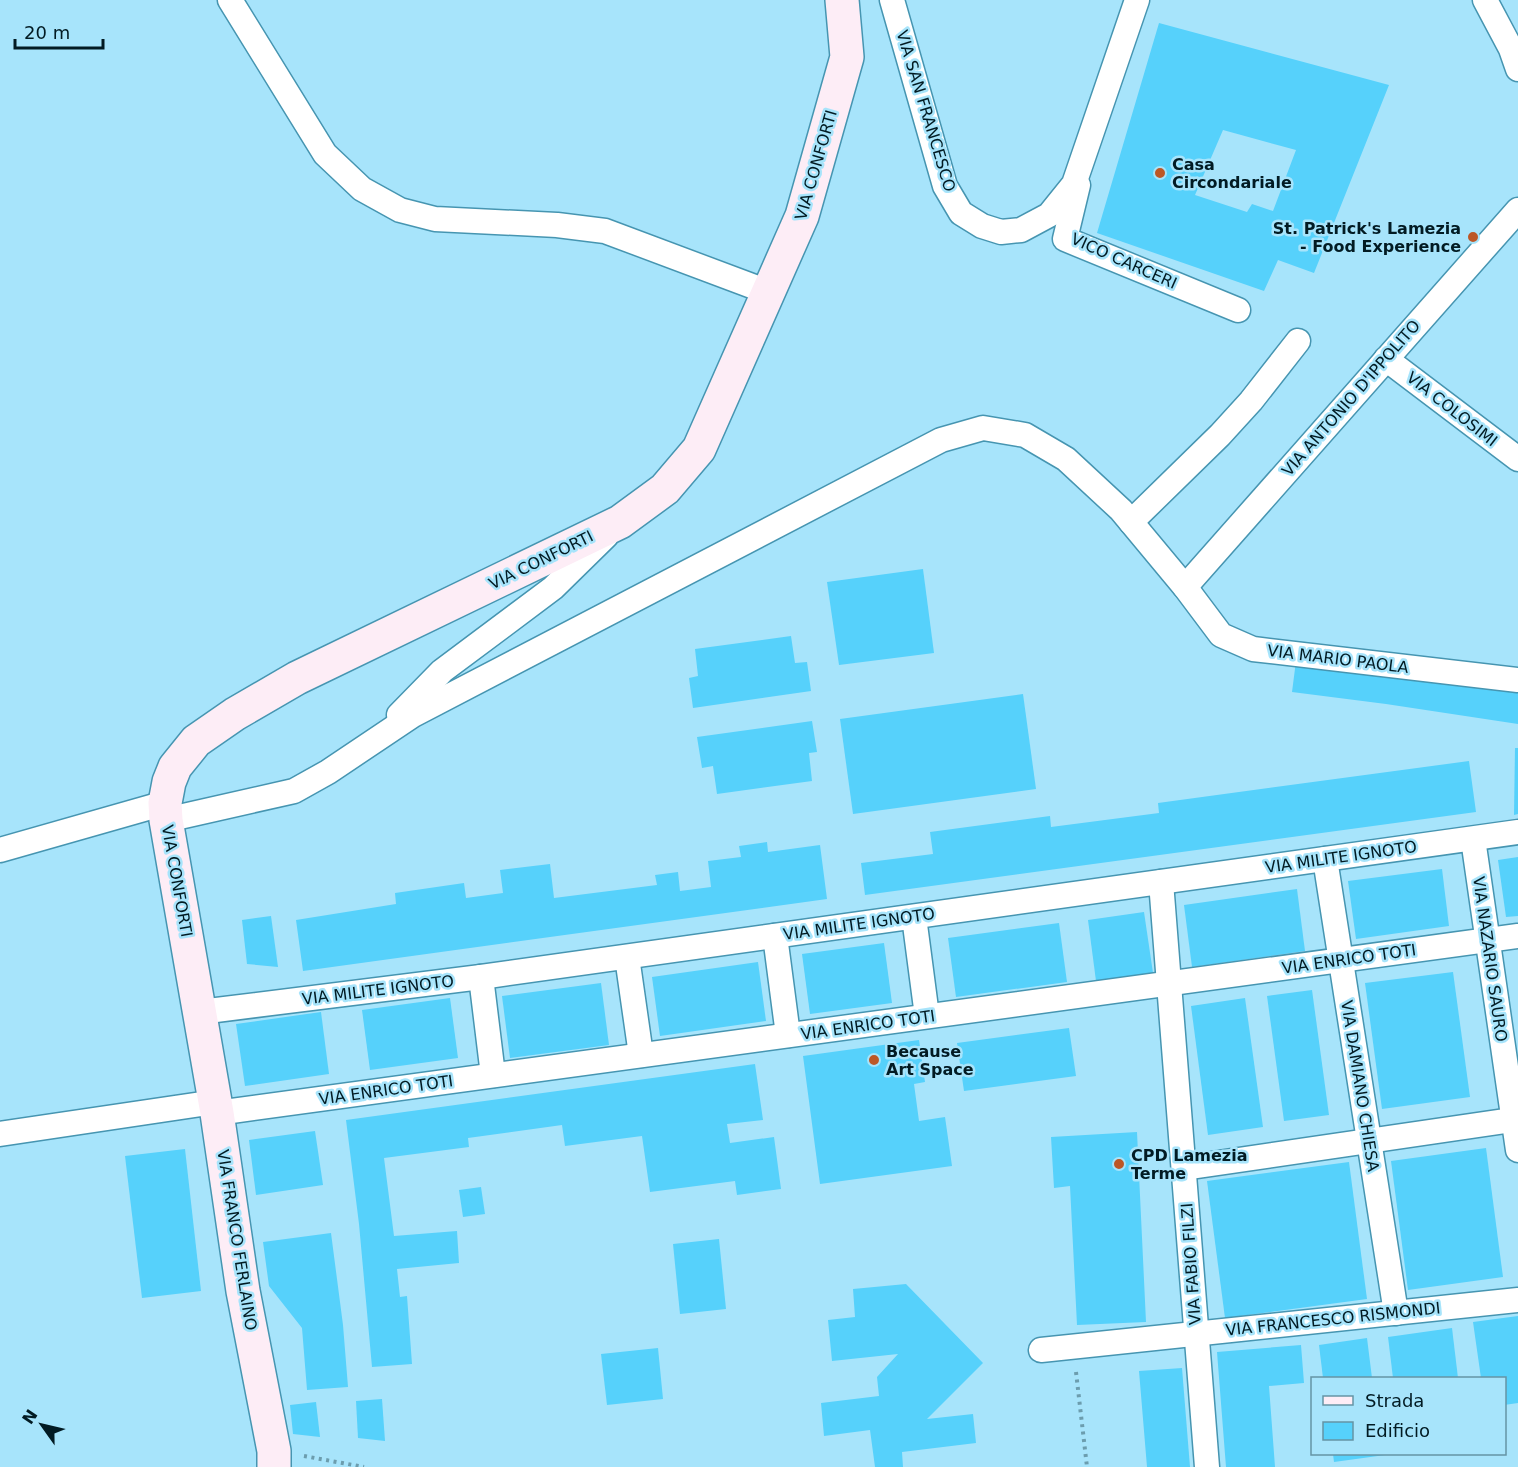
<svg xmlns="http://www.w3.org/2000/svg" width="1518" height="1467" font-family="'DejaVu Sans',sans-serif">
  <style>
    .building { fill: #56d1fb; fill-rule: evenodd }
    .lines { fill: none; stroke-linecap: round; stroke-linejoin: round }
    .minor-casing { stroke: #4695b1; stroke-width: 27 }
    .secondary-casing { stroke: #4695b1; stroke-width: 36 }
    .path { stroke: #6c9dae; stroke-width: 4; stroke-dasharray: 3 4.5; stroke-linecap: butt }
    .minor { stroke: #fff; stroke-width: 24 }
    .secondary { stroke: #fdedf6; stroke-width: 33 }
    .poi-dot { fill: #bc5726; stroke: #a7e4fb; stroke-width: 2 }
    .labels { text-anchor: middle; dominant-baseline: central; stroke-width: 5; stroke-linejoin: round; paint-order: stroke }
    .street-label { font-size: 16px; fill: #021b23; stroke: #a7e4fb }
    .poi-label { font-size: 16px; font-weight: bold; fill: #021b23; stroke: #a7e4fb; text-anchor: start }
  </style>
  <rect width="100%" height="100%" fill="#a7e4fb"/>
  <g class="building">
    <path d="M1159,23L1389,85L1314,273L1278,260L1264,291L1097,233ZM1223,130L1296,150L1273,211L1252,204L1247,212L1195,195Z"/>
    <polygon points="923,569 934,653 839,665 827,582"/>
    <polygon points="791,636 795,663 807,662 811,691 693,708 689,678 698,676 695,649"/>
    <polygon points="1296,661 1518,689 1518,724 1386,704 1292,692"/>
    <polygon points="1023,694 1036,789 853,814 840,719"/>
    <polygon points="812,721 817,752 809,753 812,781 717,794 713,766 702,768 697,737"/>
    <polygon points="1515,748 1518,748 1518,814 1514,815"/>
    <polygon points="1469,761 1476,812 865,895 861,863 933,854 930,832 1050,816 1051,827 1159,813 1158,803"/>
    <polygon points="767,842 768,852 820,845 827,899 303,971 296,920 396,904 395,893 464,883 466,898 503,893 500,870 550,864 554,898 657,885 655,875 678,872 680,891 711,887 708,861 741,857 739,846"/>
    <polygon points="1518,857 1518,916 1506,917 1498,860"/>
    <polygon points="1442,869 1449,926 1356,939 1348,881"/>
    <polygon points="1297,889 1305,951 1192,967 1184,905"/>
    <polygon points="1144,912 1153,973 1096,981 1088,920"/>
    <polygon points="271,916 278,967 247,964 242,920"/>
    <polygon points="1059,923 1067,982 956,997 948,938"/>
    <polygon points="884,943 892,1003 810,1014 802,954"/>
    <polygon points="758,962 766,1021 660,1036 652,977"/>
    <polygon points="1453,972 1470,1097 1382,1109 1365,983"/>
    <polygon points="601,983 609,1045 510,1058 502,996"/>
    <polygon points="1312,990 1329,1115 1284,1121 1267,996"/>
    <polygon points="450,998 458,1058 370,1070 362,1010"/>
    <polygon points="1245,998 1263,1127 1208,1135 1191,1006"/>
    <polygon points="321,1012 329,1074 245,1086 236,1024"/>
    <polygon points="1069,1028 1076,1076 964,1091 957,1043"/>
    <polygon points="919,1040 925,1082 914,1084 919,1121 945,1117 952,1166 820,1184 803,1056"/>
    <polygon points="755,1064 763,1120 727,1124 730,1143 774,1137 781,1189 737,1195 735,1181 650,1192 642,1136 565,1146 562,1125 468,1138 469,1147 384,1158 394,1236 457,1231 459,1263 397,1269 400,1297 407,1296 412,1364 372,1367 359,1224 346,1120"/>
    <polygon points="315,1131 323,1185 256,1195 249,1140"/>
    <polygon points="1137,1132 1146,1322 1077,1325 1070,1186 1054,1188 1051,1137"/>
    <polygon points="1486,1148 1503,1277 1408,1290 1391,1161"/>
    <polygon points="185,1149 201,1291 142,1298 125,1156"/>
    <polygon points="1349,1162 1367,1299 1225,1318 1207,1181"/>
    <polygon points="481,1187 485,1214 463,1217 459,1190"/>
    <polygon points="331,1233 343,1325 348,1387 307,1390 302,1328 269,1286 263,1242"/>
    <polygon points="719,1239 726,1309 680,1314 673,1244"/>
    <polygon points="906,1284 983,1363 927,1419 973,1414 976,1443 902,1452 903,1467 875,1467 870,1430 824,1436 821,1403 879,1396 877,1377 898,1354 832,1361 828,1320 855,1317 853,1289"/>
    <polygon points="1518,1316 1518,1403 1504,1405 1504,1378 1481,1378 1473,1322"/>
    <polygon points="1452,1328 1458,1378 1393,1378 1388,1337"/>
    <polygon points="1367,1338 1372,1378 1323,1378 1319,1345"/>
    <polygon points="1301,1345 1304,1383 1269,1386 1275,1467 1226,1467 1217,1352"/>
    <polygon points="658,1348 663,1399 607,1405 601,1354"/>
    <polygon points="1182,1368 1190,1467 1147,1467 1139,1371"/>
    <polygon points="382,1399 385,1441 358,1438 356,1401"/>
    <polygon points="316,1402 320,1437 293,1434 290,1405"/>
    <polygon points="1333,1454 1385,1454 1385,1455 1334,1462"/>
  </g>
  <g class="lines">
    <g class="minor-casing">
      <g id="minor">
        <polyline points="230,0 325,154 362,189 400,210 435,219 557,225 605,231 768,292"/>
        <polyline points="892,0 945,186 961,213 982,226 1001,232 1021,230 1049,215 1074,184 1137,0"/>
        <polyline points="1485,0 1511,49 1518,69"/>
        <polyline points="1078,185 1065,239 1238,310"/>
        <polyline points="1386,359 1518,459"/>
        <polyline points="1131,522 1220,435 1251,401 1298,341"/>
        <polyline points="1185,587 1518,210"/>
        <polyline points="399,715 442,671 553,588 606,536"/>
        <polyline points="166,820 294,791 328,772 413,715 941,440 983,428 1025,435 1066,459 1121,510 1185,587 1221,635 1253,649 1518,680"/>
        <polyline points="1473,839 1518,1150"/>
        <polyline points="0,850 165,803"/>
        <polyline points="1325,859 1396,1313"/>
        <polyline points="1161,882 1207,1467"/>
        <polyline points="914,917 927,1016"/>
        <polyline points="775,936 788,1035"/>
        <polyline points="627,957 641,1055"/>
        <polyline points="481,977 493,1075"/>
        <polyline points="200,1012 481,977 1518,832"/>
        <polyline points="217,1113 1518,936"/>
        <polyline points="0,1134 215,1102"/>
        <polyline points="1184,1168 1518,1119"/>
        <polyline points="1041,1350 1518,1300"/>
      </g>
    </g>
    <g class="secondary-casing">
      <polyline id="secondary" points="274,1467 274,1451 243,1291 217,1113 166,820 165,803 169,782 175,767 196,741 235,714 297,678 620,522 665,489 699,449 802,216 847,57 842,0"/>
    </g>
    <g class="path">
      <polyline points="1076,1372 1087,1467"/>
      <polyline points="304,1456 364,1467"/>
    </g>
    <use href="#minor" class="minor"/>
    <use href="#secondary" class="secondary"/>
  </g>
  <g class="poi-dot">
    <circle cx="1160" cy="173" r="6"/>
    <circle cx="1473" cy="237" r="6"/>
    <circle cx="874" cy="1060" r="6"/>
    <circle cx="1119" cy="1164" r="6"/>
  </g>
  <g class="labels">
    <g class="street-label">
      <text transform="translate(926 111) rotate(73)">VIA SAN FRANCESCO</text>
      <text transform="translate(816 165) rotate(-74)">VIA CONFORTI</text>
      <text transform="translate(1124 261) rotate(24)">VICO CARCERI</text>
      <text transform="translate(1351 398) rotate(-49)">VIA ANTONIO D'IPPOLITO</text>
      <text transform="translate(1452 409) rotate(38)">VIA COLOSIMI</text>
      <text transform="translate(541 560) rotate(-26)">VIA CONFORTI</text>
      <text transform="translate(1338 659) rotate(7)">VIA MARIO PAOLA</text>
      <text transform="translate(1341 857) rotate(-8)">VIA MILITE IGNOTO</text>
      <text transform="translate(177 881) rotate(80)">VIA CONFORTI</text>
      <text transform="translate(859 924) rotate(-8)">VIA MILITE IGNOTO</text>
      <text transform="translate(1349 959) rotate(-8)">VIA ENRICO TOTI</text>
      <text transform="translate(1490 959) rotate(82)">VIA NAZARIO SAURO</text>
      <text transform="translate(378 990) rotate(-7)">VIA MILITE IGNOTO</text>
      <text transform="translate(868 1025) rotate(-8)">VIA ENRICO TOTI</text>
      <text transform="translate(1360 1086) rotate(81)">VIA DAMIANO CHIESA</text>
      <text transform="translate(386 1090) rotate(-8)">VIA ENRICO TOTI</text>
      <text transform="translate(237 1240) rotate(81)">VIA FRANCO FERLAINO</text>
      <text transform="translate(1191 1264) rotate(-94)">VIA FABIO FILZI</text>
      <text transform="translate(1333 1319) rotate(-6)">VIA FRANCESCO RISMONDI</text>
    </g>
    <g class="poi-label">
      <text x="1172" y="164">Casa<tspan x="1172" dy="18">Circondariale</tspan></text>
      <text x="1461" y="228" text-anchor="end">St. Patrick's Lamezia<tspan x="1461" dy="18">- Food Experience</tspan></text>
      <text x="886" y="1051">Because<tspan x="886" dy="18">Art Space</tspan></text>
      <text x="1131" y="1155">CPD Lamezia<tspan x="1131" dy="18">Terme</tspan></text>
    </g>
  </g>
  <rect x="1311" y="1377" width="195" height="78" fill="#a7e4fb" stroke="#6594a5" stroke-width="1.5"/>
  <rect x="1323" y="1396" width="30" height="9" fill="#fdedf6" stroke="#6594a5" stroke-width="1.5"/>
  <text x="1365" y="1407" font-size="18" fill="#021b23">Strada</text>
  <rect x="1323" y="1422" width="30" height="18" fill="#56d1fb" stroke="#6594a5" stroke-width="1.5"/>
  <text x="1365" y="1437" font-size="18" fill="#021b23">Edificio</text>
  <g transform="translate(42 1425) rotate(304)" stroke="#a7e4fb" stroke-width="4.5" paint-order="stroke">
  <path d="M0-4.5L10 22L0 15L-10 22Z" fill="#021b23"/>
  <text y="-9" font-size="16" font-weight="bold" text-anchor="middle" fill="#021b23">N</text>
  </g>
  <path d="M15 39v9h88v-9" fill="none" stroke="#021b23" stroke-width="3"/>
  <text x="24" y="39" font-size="18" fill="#021b23" stroke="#a7e4fb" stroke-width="4.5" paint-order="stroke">20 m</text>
</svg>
